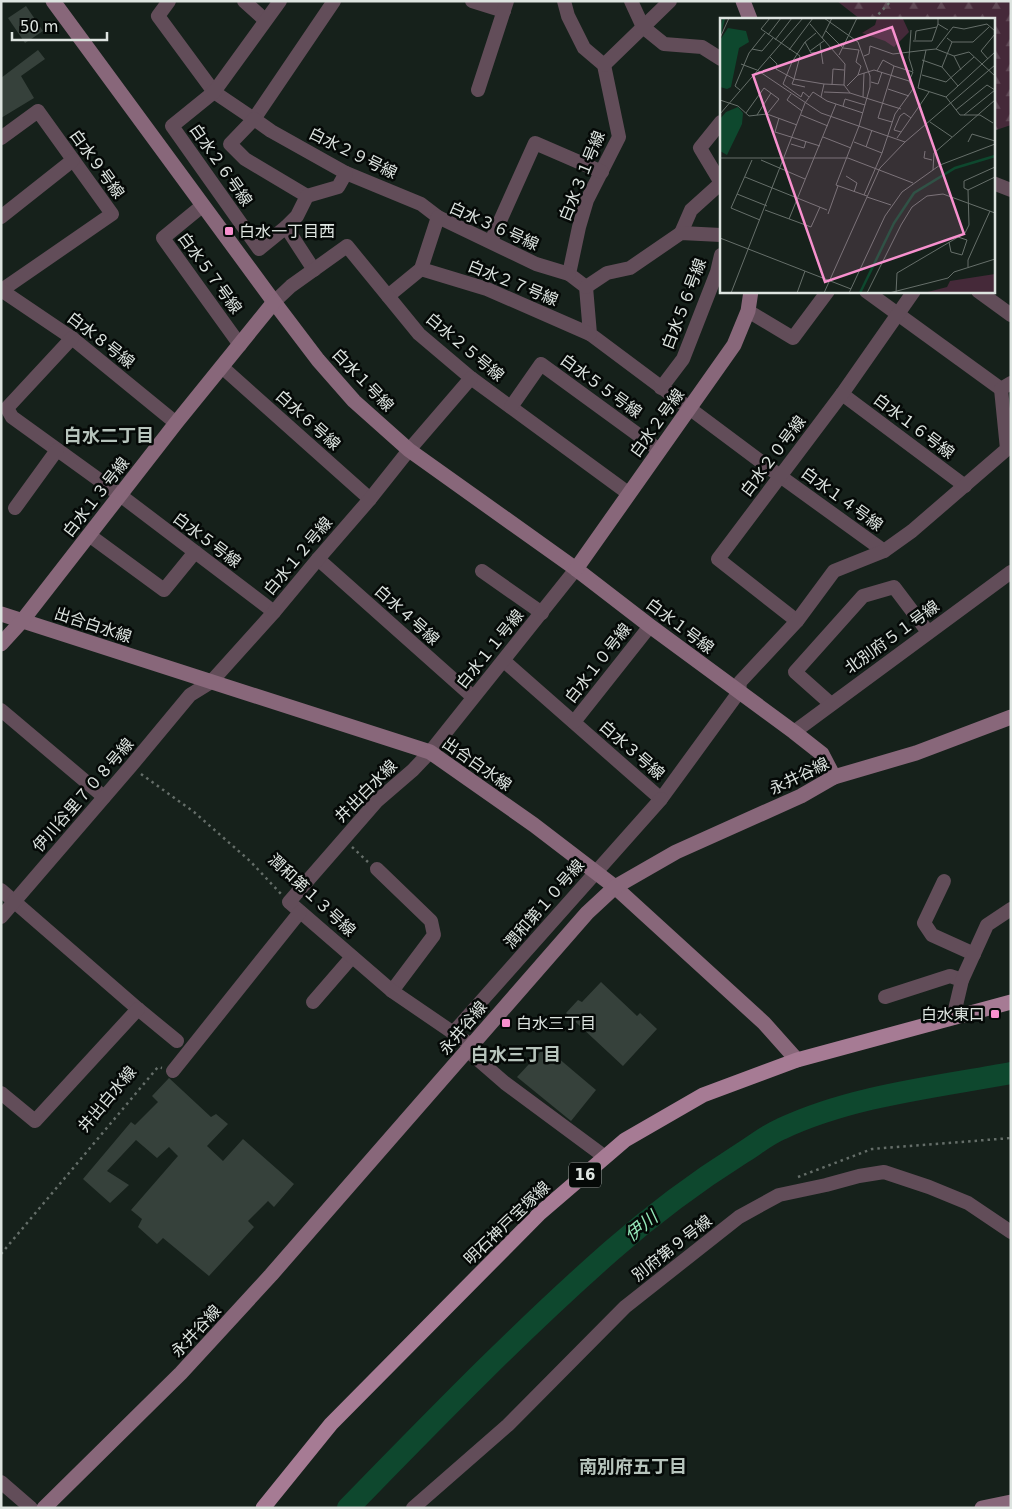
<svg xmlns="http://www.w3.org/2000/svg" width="1012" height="1509" font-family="'DejaVu Sans','Noto Sans JP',sans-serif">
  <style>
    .forest { fill: url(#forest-firs) }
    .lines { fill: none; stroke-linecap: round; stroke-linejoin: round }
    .river { stroke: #0e482e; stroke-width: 22 }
    .building { fill: #36413b }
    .path { stroke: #656e69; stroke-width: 2.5; stroke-dasharray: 2.5 4; stroke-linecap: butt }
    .street { stroke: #624d59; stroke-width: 14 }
    .secondary { stroke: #88677a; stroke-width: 15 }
    .primary { stroke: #a67b94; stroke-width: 15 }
    .poi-dot { fill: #f790ce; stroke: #050907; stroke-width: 2 }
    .labels { text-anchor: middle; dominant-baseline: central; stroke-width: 5; stroke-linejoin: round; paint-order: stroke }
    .shield { fill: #050907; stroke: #9ca29f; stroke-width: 1 }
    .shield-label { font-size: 15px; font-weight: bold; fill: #dde4e0 }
    .street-label { font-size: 16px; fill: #dde4e0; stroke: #050907 }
    .poi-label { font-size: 16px; fill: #dde4e0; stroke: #050907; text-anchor: start }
    .neighbourhood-label { font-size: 18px; font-weight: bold; fill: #b7c4bc; stroke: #050907 }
    .water-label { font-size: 18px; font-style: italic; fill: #95e8ba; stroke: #050907 }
    .inset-river { fill: none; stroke: #0e482e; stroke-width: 2.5 }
    .inset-road { fill: none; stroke: #666f6a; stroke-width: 1 }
    .view { fill: #f790ce; fill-opacity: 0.15; stroke: #f790ce; stroke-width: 2.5 }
    .inset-edge { fill: none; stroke: #dde4e0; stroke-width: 2.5 }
  </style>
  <defs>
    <pattern id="forest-firs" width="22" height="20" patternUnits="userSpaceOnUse" patternTransform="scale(1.25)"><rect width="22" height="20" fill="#452939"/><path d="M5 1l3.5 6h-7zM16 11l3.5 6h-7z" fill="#5f4855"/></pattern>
  </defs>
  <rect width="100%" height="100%" fill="#16211b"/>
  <polygon class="forest" points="837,1 1011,1 1011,125 993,131 993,19 860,19"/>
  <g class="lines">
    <path class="river" d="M348,1508C434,1420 519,1332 611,1251C653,1214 696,1182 742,1153C755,1145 767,1135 781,1129C851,1096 935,1087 1011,1073"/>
  </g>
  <g class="building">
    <polygon points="26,6 43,31 25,43 8,18"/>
    <polygon points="38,50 45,59 21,76 34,98 1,118 1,78"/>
    <polygon points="601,982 637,1016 640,1013 657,1029 623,1066 566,1013 578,1000 582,1002"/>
    <polygon points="545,1047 596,1090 571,1121 517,1077"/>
    <polygon points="169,1078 211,1117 216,1114 228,1124 207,1146 223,1161 243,1139 294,1184 274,1207 268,1201 248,1221 254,1227 209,1276 163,1238 157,1244 138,1227 142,1219 131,1210 178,1156 169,1147 157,1158 136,1140 107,1171 129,1185 110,1203 83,1179 131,1122 135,1125 158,1102 152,1096"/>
  </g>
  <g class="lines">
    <g class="path">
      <polyline points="874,19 891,1"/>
      <polyline points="141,774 194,812 250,861 281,894"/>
      <polyline points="352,847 368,862"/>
      <polyline points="798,1177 872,1149 1011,1138"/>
      <polyline points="1,1254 158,1067 162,1068"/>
    </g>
    <g class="street">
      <polyline points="169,1 158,16 214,92 254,119 334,1"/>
      <polyline points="244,1 265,20"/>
      <polyline points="280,1 214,92 172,126 259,249 286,227 314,270"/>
      <polyline points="472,1 504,11"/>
      <polyline points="564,1 568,16 584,48 604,65 619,137 587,200 579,227 569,274 586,287 590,334 780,476 884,551"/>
      <polyline points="631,1 643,27 664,44 702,47 721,59"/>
      <polyline points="604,65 670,1"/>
      <polyline points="478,90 507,1"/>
      <polyline points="1,138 38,111 112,214 2,290"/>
      <polyline points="993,183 1011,190"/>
      <polyline points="307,196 245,159 230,144 254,119 271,131 346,173 421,204 438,217"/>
      <polyline points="202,206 163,238 240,345"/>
      <polyline points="1,217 73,160"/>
      <polyline points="286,227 297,216 307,196 338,187 346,173"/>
      <polyline points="681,233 691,210 721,183 700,148 721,122"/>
      <polyline points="491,241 535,143 602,172"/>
      <polyline points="421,269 487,289 590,334"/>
      <polyline points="586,287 607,273 630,268 681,233 721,235"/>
      <polyline points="1,290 72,338 176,423"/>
      <polyline points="866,291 1001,389"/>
      <polyline points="978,291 1011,315"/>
      <polyline points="388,296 421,269 438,217 536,264 569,274"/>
      <polyline points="274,302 291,286 347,246 419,334 471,378 628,493"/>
      <polyline points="748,311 793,338 828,291"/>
      <polyline points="72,338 7,408 12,417 120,495 274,612"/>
      <polyline points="222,367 370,499"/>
      <polyline points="661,388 683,359 717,272 721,255"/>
      <polyline points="842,394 965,486"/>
      <polyline points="511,407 541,364 659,450"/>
      <polyline points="15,508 57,450"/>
      <polyline points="89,535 164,590 195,552"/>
      <polyline points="318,559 473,697"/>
      <polyline points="482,571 542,613"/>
      <polyline points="797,621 718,559 842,394 914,291"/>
      <polyline points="504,661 661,799 739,692 740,682 797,621 834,571 884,551 912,531 1007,449 1001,389 1011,383"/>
      <polyline points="831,704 795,672 863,596 894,587 928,632"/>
      <polyline points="1,710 104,797"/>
      <polyline points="574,722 650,626"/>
      <polyline points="794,732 1011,572"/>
      <polyline points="377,869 431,921 434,935 392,991"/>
      <polyline points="944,881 924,923 932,935 974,954"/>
      <polyline points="1,890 138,1009 177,1041"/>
      <polyline points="1,917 131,766 190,695 211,682 274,612 318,559 370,499 409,450 471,378"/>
      <polyline points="885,997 950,976 962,980"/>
      <polyline points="313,1002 352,957"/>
      <polyline points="953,1018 962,980 987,925 1011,909"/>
      <polyline points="453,1033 661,799"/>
      <polyline points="471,1045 392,991 289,902 377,801 413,770 430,752 576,569"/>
      <polyline points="467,1050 505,1083 605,1157"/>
      <polyline points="173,1071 300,912"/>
      <polyline points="1,1093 35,1121 138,1009"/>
      <polyline points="1,1482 31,1508"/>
      <polyline points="413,1508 508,1425 625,1307 739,1217 779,1195 826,1185 859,1176 884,1172 929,1187 968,1203 1011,1232"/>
    </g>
    <g class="secondary">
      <polyline points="53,1 274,302 318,360 354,401 409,450 576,569 650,626 794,732 822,754 834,777"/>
      <polyline points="743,1 750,19"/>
      <polyline points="576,569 734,345 748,311 751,291"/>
      <polyline points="1,614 430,752 534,825 615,887 764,1023 797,1060"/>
      <polyline points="1,644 22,621 176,423 274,302"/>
      <polyline points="44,1508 181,1373 271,1275 587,913 615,887 676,852 801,796 834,777 916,753 1011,717"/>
      <polyline points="982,1508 1011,1502"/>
    </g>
    <polyline class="primary" points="263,1508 331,1424 540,1213 625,1140 703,1095 797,1060 1011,1002"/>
  </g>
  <g class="poi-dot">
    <rect x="224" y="226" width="10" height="10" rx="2.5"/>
    <rect x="990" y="1009" width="10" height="10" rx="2.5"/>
    <rect x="501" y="1018" width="10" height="10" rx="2.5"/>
  </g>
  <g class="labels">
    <rect class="shield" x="569" y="1162.5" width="32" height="25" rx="4"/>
    <g class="shield-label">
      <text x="585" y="1175">16</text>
    </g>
    <g class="street-label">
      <text transform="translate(353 153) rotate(26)">白水２９号線</text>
      <text transform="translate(97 164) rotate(54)">白水９号線</text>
      <text transform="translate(221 165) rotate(55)">白水２６号線</text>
      <text transform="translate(582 176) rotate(-68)">白水３１号線</text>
      <text transform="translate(494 226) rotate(24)">白水３６号線</text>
      <text transform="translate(210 273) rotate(54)">白水５７号線</text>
      <text transform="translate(513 283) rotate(22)">白水２７号線</text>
      <text transform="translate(684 304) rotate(-69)">白水５６号線</text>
      <text transform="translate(101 340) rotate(38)">白水８号線</text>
      <text transform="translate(465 347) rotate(40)">白水２５号線</text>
      <text transform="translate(363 380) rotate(46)">白水１号線</text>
      <text transform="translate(601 386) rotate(36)">白水５５号線</text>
      <text transform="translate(308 420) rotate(42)">白水６号線</text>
      <text transform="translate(657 423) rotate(-54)">白水２号線</text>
      <text transform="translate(914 426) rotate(37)">白水１６号線</text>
      <text transform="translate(773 456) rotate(-53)">白水２０号線</text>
      <text transform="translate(96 497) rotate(-52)">白水１３号線</text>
      <text transform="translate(842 499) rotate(36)">白水１４号線</text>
      <text transform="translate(207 540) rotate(37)">白水５号線</text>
      <text transform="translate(298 556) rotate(-50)">白水１２号線</text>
      <text transform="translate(407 615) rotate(42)">白水４号線</text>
      <text transform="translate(93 625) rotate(18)">出合白水線</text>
      <text transform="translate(680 626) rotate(37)">白水１号線</text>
      <text transform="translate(892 637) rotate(-36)">北別府５１号線</text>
      <text transform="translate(490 649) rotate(-51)">白水１１号線</text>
      <text transform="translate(598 663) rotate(-52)">白水１０号線</text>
      <text transform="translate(632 750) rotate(41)">白水３号線</text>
      <text transform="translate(477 764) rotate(35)">出合白水線</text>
      <text transform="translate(799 776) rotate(-26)">永井谷線</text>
      <text transform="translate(366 791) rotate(-45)">井出白水線</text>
      <text transform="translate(83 795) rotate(-49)">伊川谷里７０８号線</text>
      <text transform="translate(312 895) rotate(43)">潤和第１３号線</text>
      <text transform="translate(544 904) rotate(-49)">潤和第１０号線</text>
      <text transform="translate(463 1028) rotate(-50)">永井谷線</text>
      <text transform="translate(107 1099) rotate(-50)">井出白水線</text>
      <text transform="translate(507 1223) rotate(-44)">明石神戸宝塚線</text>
      <text transform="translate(672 1248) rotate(-38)">別府第９号線</text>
      <text transform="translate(196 1331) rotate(-47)">永井谷線</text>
    </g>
    <g class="poi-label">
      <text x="239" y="231">白水一丁目西</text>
      <text x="985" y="1014" text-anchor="end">白水東口</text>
      <text x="516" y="1023">白水三丁目</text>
    </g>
    <g class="neighbourhood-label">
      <text x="109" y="435">白水二丁目</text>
      <text x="516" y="1054">白水三丁目</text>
      <text x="633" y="1466">南別府五丁目</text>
    </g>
    <g class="water-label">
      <text transform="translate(641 1226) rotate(-39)">伊川</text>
    </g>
  </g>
  <g transform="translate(720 18)">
    <rect width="275" height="275" fill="#16211b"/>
    <path d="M157,0L183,1L189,14L174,29L165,23L142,15L155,7ZM275,256V275H204L227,269L230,263Z" fill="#452939"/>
    <path d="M8,10L26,13L29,24L19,30L11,69L7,71L0,69V22ZM18,89L23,95L22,106L7,137L0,133V101L6,94Z" fill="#0e482e"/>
    <path class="inset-river" d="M0,16L4,0M140,275L174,205L194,175L235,150L275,138"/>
    <path class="inset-road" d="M50,0L41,11L80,38L74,61L56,51L57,46L50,39M104,0L138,24L150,58V69L139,108L116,167L147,178M218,0V6L228,12M90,6L125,46L124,67L130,75L181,91M191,12L189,40L193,53M106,13L123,30L139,32L136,44L141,48L138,57M96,15L85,24L91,35L103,34M48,17L61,0M0,20L9,0M102,20L112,0M227,20L232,24L222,49L238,68M55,22L72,0M195,22L196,13L217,9M193,23H212L218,6M85,24L72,44L63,66L81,79L83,74L89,79M232,24H253L269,9M100,26L103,46M32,31L42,33L53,20M216,31L233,9L244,11L267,6L275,13M69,32L93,0M90,33L105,22M119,37L137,0M144,38L149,36L150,28L173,36L206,32M234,38L241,52M268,41L261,33L275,16M202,42L222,49M21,46L37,52L101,95L185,124M157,53L163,42L174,48M202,57L226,64L254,39M151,64L158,66L162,54M112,67L113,51L124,52M127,68L138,57L154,52L189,63M85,69L72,66L74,61L104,66M168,71L189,78M20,72L15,68L29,35L45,15M104,74L130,75M71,76L67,82L82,93M101,79L104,66L124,67M143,79L144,55M226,79L275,34M0,82L18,88L29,98L47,96L77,107M123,88L125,81L145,87M236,92L267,67L275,72M26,95L44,70L59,81L47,96M0,96L83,0M37,97L51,75M81,97L108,108M244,97L275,72M59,100L55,114L100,128M172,104L158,100L174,48L193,54M210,104L232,119M273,105L260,97H240L226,79L198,70L206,32L216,31L234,38L249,34L275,58M181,114L174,112L180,98L184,95L191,100M103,119L131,130M177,120L209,74M134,124L162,135L175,96L193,71L189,63L193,54M248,124L252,116L275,123M71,126L84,130L86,123M146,129L152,112M205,133L204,140L212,142M0,140H128L193,165M32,142L11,190L40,202M41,142L85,161M213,152L214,135L275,82M126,158L137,165L134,174M25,159L107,192M248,172L244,170V163L275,149M17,176L47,188M144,177L162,135M147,179L171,187M45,192L91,209L100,189M108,196L118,168M69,201L116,86M0,220L131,271M229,224L231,234L242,237L247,222L238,219M248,249V242L270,193M11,275L85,85L93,74L107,83L143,95M77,275L85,253M104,275L160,150L185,124L275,47M129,275L165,198L182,174L220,147L275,126M147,275L181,207L192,189L207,178L223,176L275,195M169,275L228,260L234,254L275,241M176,275L177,255L245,215L249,207L248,172L275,159"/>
    <path class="view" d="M172,9L244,216L105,264L33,57Z"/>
    <rect width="275" height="275" class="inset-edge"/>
  </g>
  <rect width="1012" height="1509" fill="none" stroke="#dde4e0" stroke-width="5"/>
  <path d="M12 32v8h95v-8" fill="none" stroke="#dde4e0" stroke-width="2.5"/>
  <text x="20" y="32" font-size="15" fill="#dde4e0" stroke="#050907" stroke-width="4" paint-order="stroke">50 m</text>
</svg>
